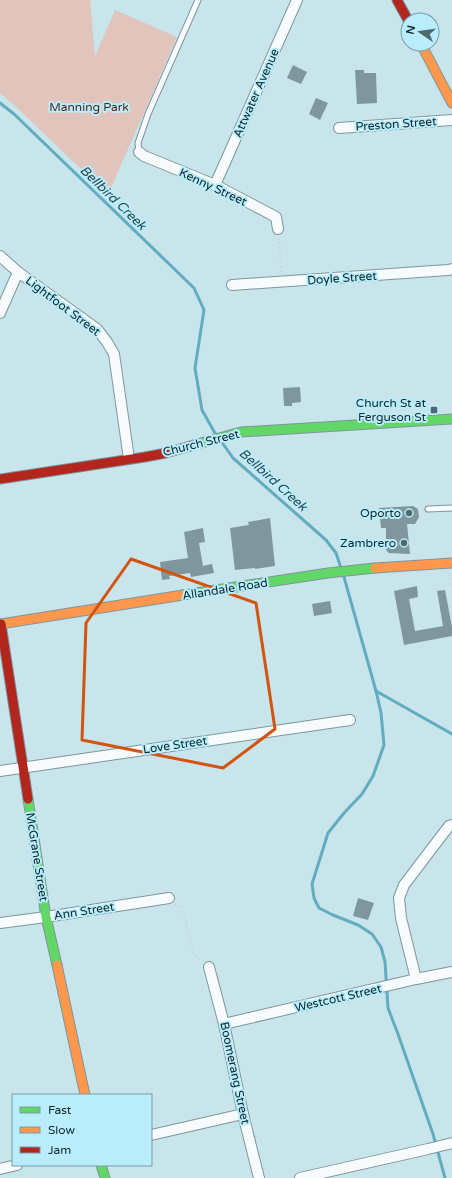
<svg xmlns="http://www.w3.org/2000/svg" width="452" height="1178" font-family="'Varela Round',sans-serif">
  <style>
    .green { fill: #e1c4bb }
    .lines { fill: none; stroke-linecap: round; stroke-linejoin: round }
    .stream { stroke: #61acbe; stroke-width: 3 }
    .building { fill: #7f969c }
    .lane-casing { stroke: #7d969c; stroke-width: 7 }
    .street-casing { stroke: #7d969c; stroke-width: 12 }
    .fast-casing { stroke: #7d969c; stroke-width: 11 }
    .slow-casing { stroke: #7d969c; stroke-width: 11 }
    .jam-casing { stroke: #7d969c; stroke-width: 11 }
    .path { stroke: #c6cfd1; stroke-width: 2; stroke-dasharray: 1 3; stroke-linecap: butt }
    .lane { stroke: #f7fbfc; stroke-width: 5 }
    .street { stroke: #f7fbfc; stroke-width: 10 }
    .fast { stroke: #63d668; stroke-width: 9 }
    .slow { stroke: #ff974d; stroke-width: 9 }
    .jam { stroke: #b3261e; stroke-width: 9 }
    .marked { fill: none; stroke: #d2540f; stroke-width: 3; stroke-linejoin: round }
    .poi-dot { fill: #4e6970; stroke: #baedfb; stroke-width: 1.5 }
    .labels { text-anchor: middle; dominant-baseline: central; stroke-width: 4; stroke-linejoin: round; paint-order: stroke }
    .street-label { font-size: 12px; fill: #0c262d; stroke: #baedfb }
    .park-label { font-size: 12px; fill: #4d1f11; stroke: #baedfb }
    .poi-label { font-size: 12px; fill: #0c262d; stroke: #baedfb; text-anchor: end }
    .water-label { font-size: 13px; font-style: italic; fill: #2b4850; stroke: #baedfb }
  </style>
  <rect width="100%" height="100%" fill="#c9e5ec"/>
  <polygon class="green" points="0,0 90,0 95,56 115,10 177,37 108,195 13,104 0,93"/>
  <g class="lines">
    <g class="stream">
      <polyline points="0,103 14,114 194,288 204,310 195,368 202,410 216,435"/>
      <polyline points="221,441 233,458 326,540 336,553 341,568"/>
      <polyline points="344,577 376,691 452,734"/>
      <polyline points="376,691 381,713 384,745 373,776 362,794 344,813 328,833 312,884 314,898 319,908 333,915 358,925 372,934 381,947 385,962 388,1008 398,1034 433,1134 445,1178"/>
    </g>
  </g>
  <g class="building">
    <polygon points="293,65 307,72 301,84 287,78"/>
    <polygon points="355,70 364,70 364,73 376,73 377,103 357,104"/>
    <polygon points="316,98 328,103 320,120 309,114"/>
    <polygon points="300,387 301,402 292,403 292,406 284,406 283,388"/>
    <polygon points="413,506 418,509 419,517 415,524 407,524 410,554 389,553 386,550 386,528 381,528 379,508"/>
    <polygon points="270,518 275,566 255,569 255,568 235,570 230,528 249,525 248,522"/>
    <polygon points="203,528 205,542 199,543 203,566 212,564 214,573 191,577 190,573 169,576 170,579 162,580 160,562 188,558 184,532"/>
    <polygon points="417,586 418,597 409,599 415,631 443,626 437,591 445,590 452,627 452,636 404,645 394,591"/>
    <polygon points="330,601 332,613 314,616 312,604"/>
    <polygon points="358,898 374,903 368,920 353,916"/>
  </g>
  <g class="lines">
    <g class="lane-casing">
      <g id="lane">
        <polyline points="139,152 138,143 148,114 198,0"/>
        <polyline points="428,509 452,508"/>
      </g>
    </g>
    <g class="street-casing">
      <g id="street">
        <polyline points="339,128 452,120"/>
        <polyline points="139,152 144,156 215,185 276,217 278,229"/>
        <polyline points="215,185 297,0"/>
        <polyline points="0,256 18,272 97,329 107,342 114,354 129,459"/>
        <polyline points="232,285 448,270 452,269"/>
        <polyline points="0,313 18,272"/>
        <polyline points="0,771 350,720"/>
        <polyline points="0,923 46,917 169,898"/>
        <polyline points="209,967 224,1024 243,1114 259,1178"/>
        <polyline points="416,979 401,918 399,898 404,885 449,826 452,825"/>
        <polyline points="224,1024 416,979 452,972"/>
        <polyline points="151,1135 243,1114"/>
        <polyline points="0,1169 17,1165"/>
        <polyline points="300,1178 428,1149 452,1143"/>
      </g>
    </g>
    <g class="fast-casing">
      <g id="fast">
        <polyline points="194,445 241,432 452,419"/>
        <polyline points="183,595 328,573 375,568"/>
        <polyline points="28,799 46,917 57,965"/>
        <polyline points="101,1165 105,1178"/>
      </g>
    </g>
    <g class="slow-casing">
      <g id="slow">
        <polyline points="421,44 452,103"/>
        <polyline points="375,568 452,563"/>
        <polyline points="0,624 183,595"/>
        <polyline points="57,965 85,1095"/>
      </g>
    </g>
    <g class="jam-casing">
      <g id="jam">
        <polyline points="397,0 408,20"/>
        <polyline points="0,479 145,457 166,453 194,445"/>
        <polyline points="1,624 28,799"/>
      </g>
    </g>
    <g class="path">
      <polyline points="279,239 281,272"/>
      <polyline points="450,575 450,586 452,585"/>
      <polyline points="175,904 178,907 182,907 194,955 202,961"/>
    </g>
    <use href="#lane" class="lane"/>
    <use href="#street" class="street"/>
    <use href="#fast" class="fast"/>
    <use href="#slow" class="slow"/>
    <use href="#jam" class="jam"/>
  </g>
  <path class="marked" d="M131,559L256,603L275,729L223,768L82,740L86,623Z"/>
  <g class="poi-dot">
    <rect x="430" y="406" width="8" height="8" rx="2"/>
    <circle cx="409" cy="513" r="4"/>
    <circle cx="404" cy="543" r="4"/>
  </g>
  <g class="labels">
    <g class="street-label">
      <text transform="translate(256 93) rotate(-66)">Attwater Avenue</text>
      <text transform="translate(396 124) rotate(-4)">Preston Street</text>
      <text transform="translate(213 187) rotate(25)">Kenny Street</text>
      <text transform="translate(342 278) rotate(-4)">Doyle Street</text>
      <text transform="translate(63 306) rotate(37)">Lightfoot Street</text>
      <text transform="translate(201 443) rotate(-14)">Church Street</text>
      <text transform="translate(225 589) rotate(-9)">Allandale Road</text>
      <text transform="translate(175 745) rotate(-8)">Love Street</text>
      <text transform="translate(37 857) rotate(81)">McGrane Street</text>
      <text transform="translate(84 911) rotate(-9)">Ann Street</text>
      <text transform="translate(338 998) rotate(-13)">Westcott Street</text>
      <text transform="translate(235 1073) rotate(78)">Boomerang Street</text>
    </g>
    <g class="park-label">
      <text x="89" y="107">Manning Park</text>
    </g>
    <g class="poi-label">
      <text x="426" y="403">Church St at<tspan x="426" dy="14">Ferguson St</tspan></text>
      <text x="401" y="513">Oporto</text>
      <text x="396" y="543">Zambrero</text>
    </g>
    <g class="water-label">
      <text transform="translate(113 198) rotate(44)">Bellbird Creek</text>
      <text transform="translate(273 480) rotate(42)">Bellbird Creek</text>
    </g>
  </g>
  <rect x="12" y="1094" width="140" height="72" fill="#baedfb" stroke="#749da9"/>
  <rect x="20" y="1107" width="20" height="6" fill="#63d668" stroke="#749da9"/>
  <text x="48" y="1114" font-size="12" fill="#0c262d">Fast</text>
  <rect x="20" y="1127" width="20" height="6" fill="#ff974d" stroke="#749da9"/>
  <text x="48" y="1134" font-size="12" fill="#0c262d">Slow</text>
  <rect x="20" y="1147" width="20" height="6" fill="#b3261e" stroke="#749da9"/>
  <text x="48" y="1154" font-size="12" fill="#0c262d">Jam</text>
  <g transform="translate(420 32) rotate(283)"><circle r="19" fill="#baedfb" stroke="#749da9"/>
  <path d="M0-3L7 15L0 10L-7 15Z" fill="#4e6970"/>
  <text y="-6" font-size="11" font-weight="bold" text-anchor="middle" fill="#0c262d">N</text>
  </g>
</svg>
